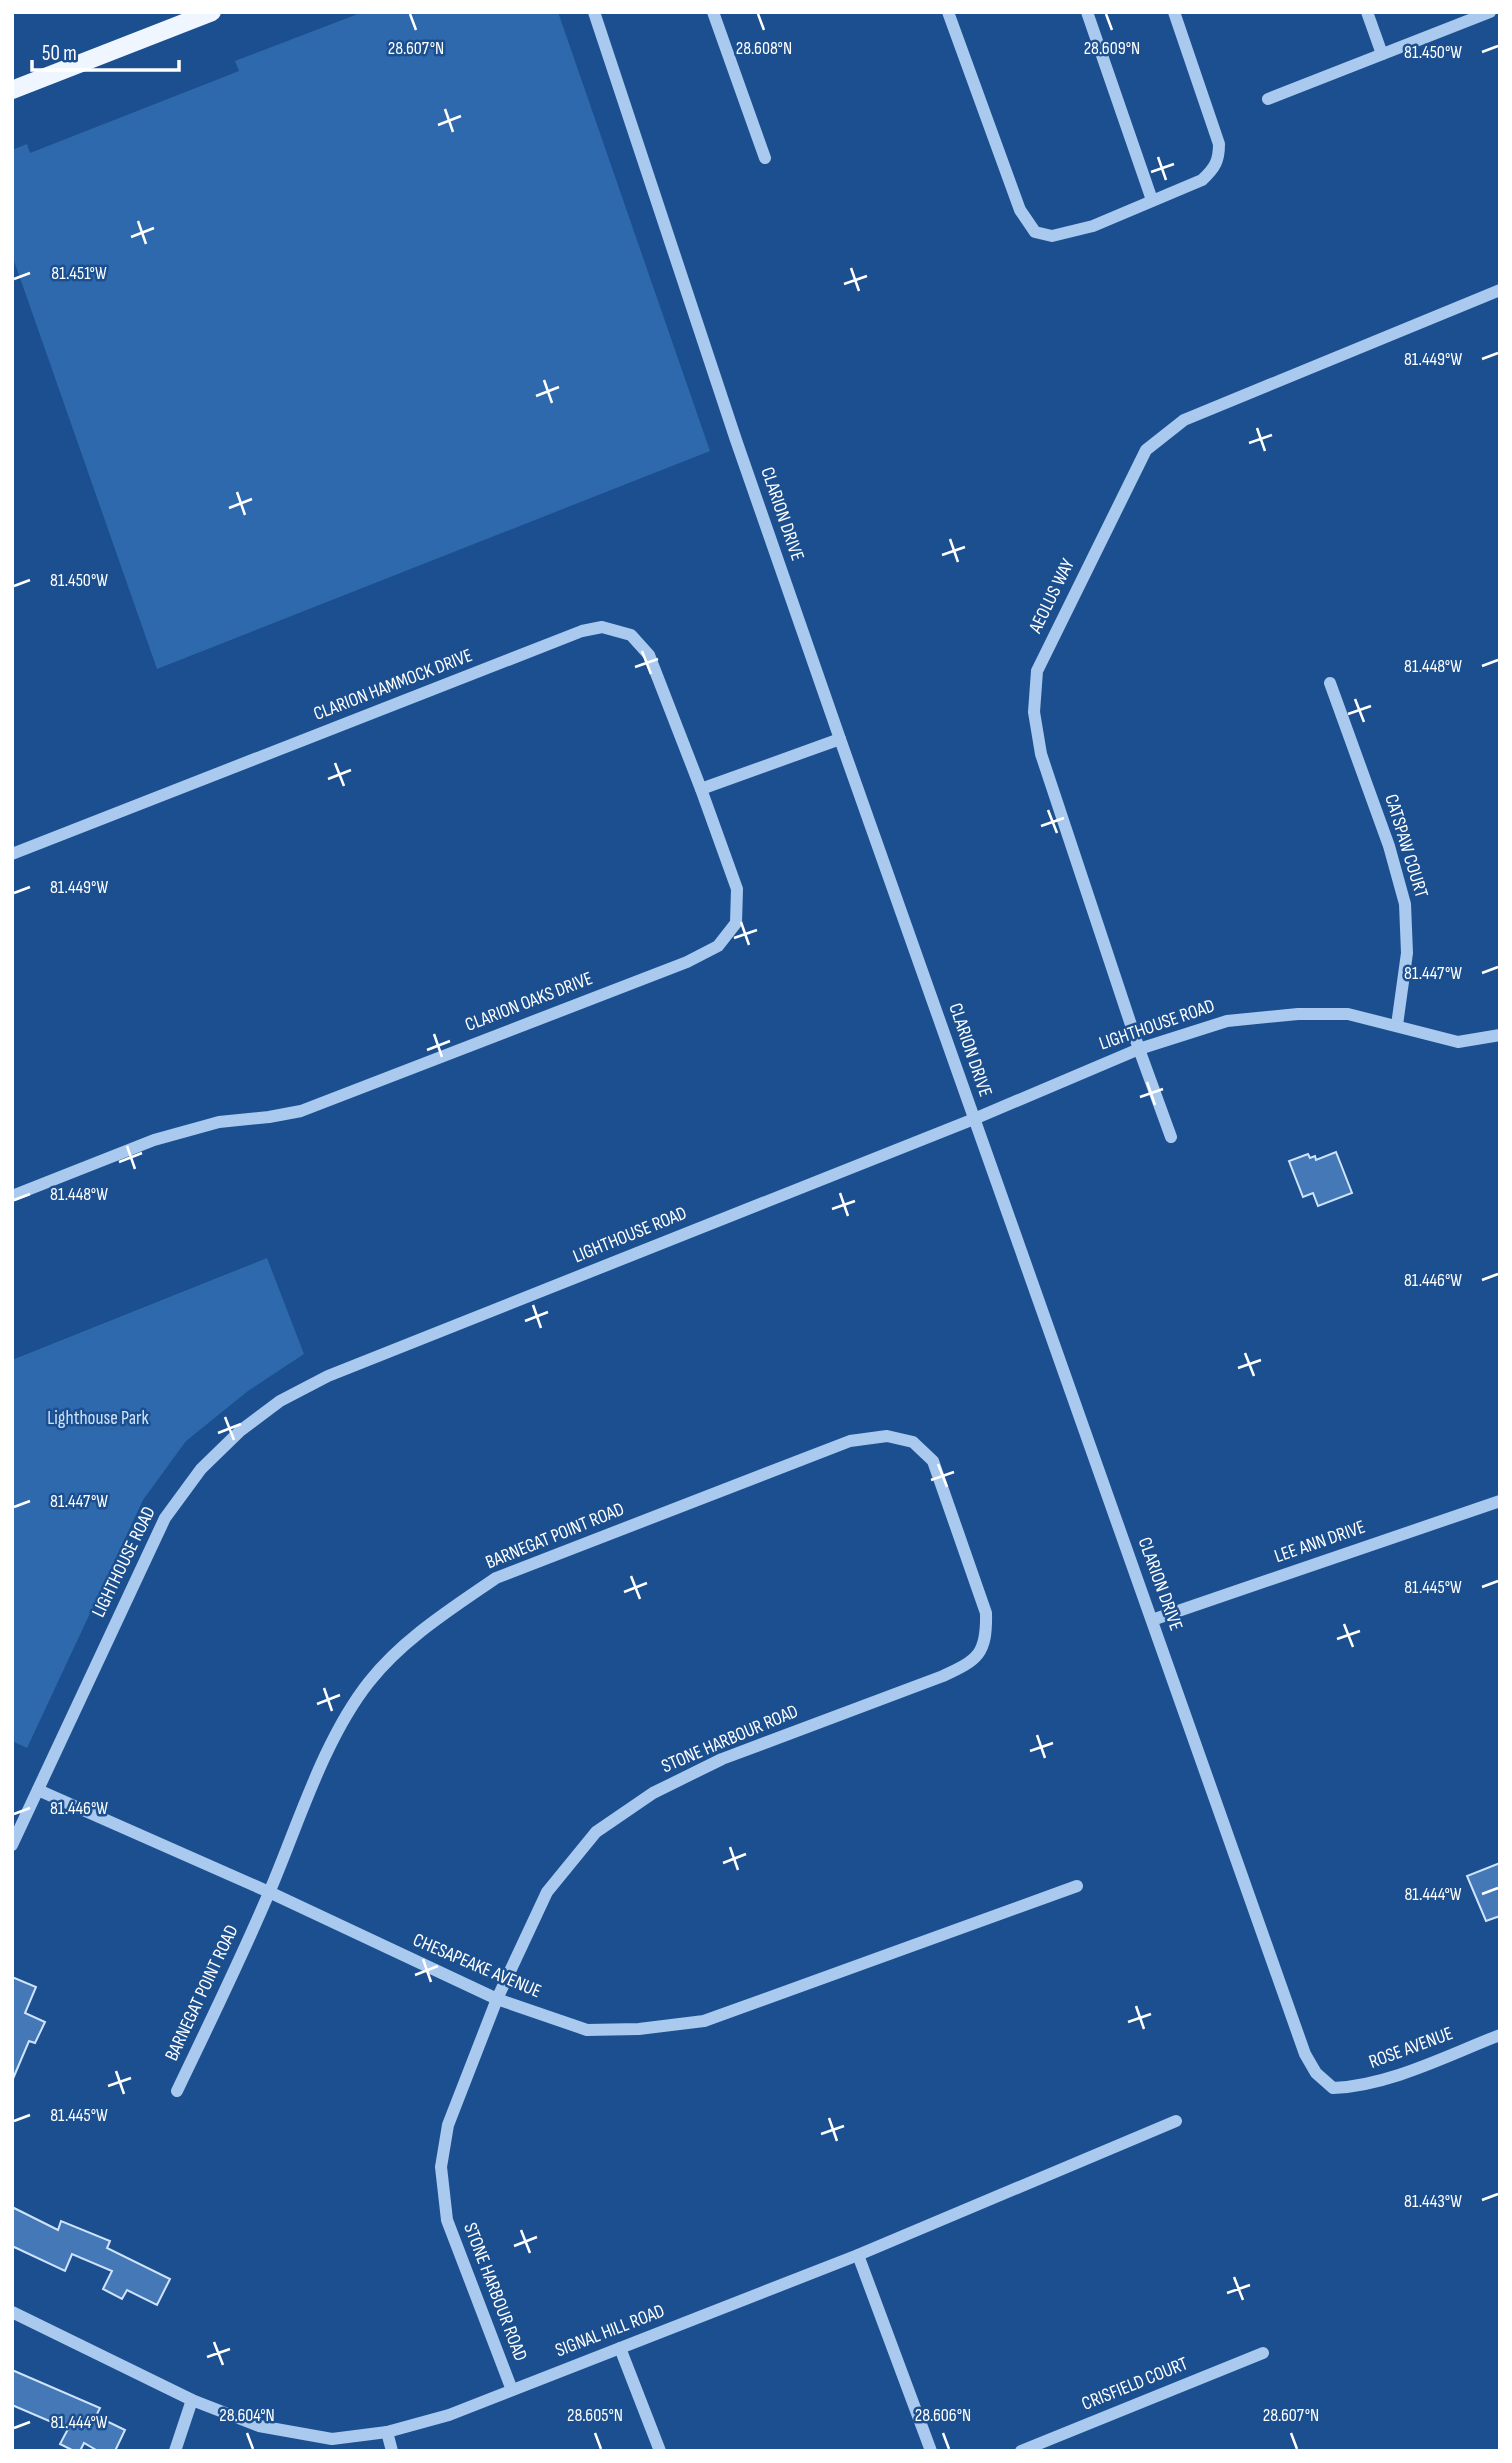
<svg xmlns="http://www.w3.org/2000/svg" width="1512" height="2463" font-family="'Sofia Sans Condensed',sans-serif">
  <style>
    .green { fill: #2e69ad }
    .building { fill: #4478b7; stroke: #cfe3fa; stroke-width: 2 }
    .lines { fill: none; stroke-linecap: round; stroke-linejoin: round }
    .minor { stroke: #a9c9ee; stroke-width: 12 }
    .major { stroke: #f0f6ff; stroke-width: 18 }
    .ticks { fill: none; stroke: #fff; stroke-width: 2.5 }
    .labels { text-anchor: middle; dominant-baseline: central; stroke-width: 5; stroke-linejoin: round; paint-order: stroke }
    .street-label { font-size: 19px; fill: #fff; stroke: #1b4f8f }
    .park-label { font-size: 19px; fill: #cfe3fa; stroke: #1b4f8f }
    .ticks-label { font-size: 18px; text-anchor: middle; fill: #fff; stroke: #1b4f8f; stroke-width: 5; stroke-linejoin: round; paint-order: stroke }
  </style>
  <rect width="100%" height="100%" fill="#1b4f8f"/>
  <g class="green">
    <polygon points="363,12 558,12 710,451 157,669 12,255 12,150 27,144 30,153 239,71 235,61"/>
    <polygon points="267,1258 304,1354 248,1391 186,1441 143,1500 27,1748 12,1741 12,1360"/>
  </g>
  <g class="building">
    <polygon points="1336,1152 1352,1193 1318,1206 1313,1193 1303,1197 1289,1161 1308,1154 1310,1158 1315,1156 1316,1160"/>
    <polygon points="1500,1863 1500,1916 1486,1921 1467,1876"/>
    <polygon points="12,1977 36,1987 25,2013 45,2022 35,2043 29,2041 12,2081"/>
    <polygon points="12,2207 58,2230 61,2221 110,2241 107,2248 170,2279 157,2305 127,2290 122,2299 103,2289 112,2271 72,2254 65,2271 12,2246"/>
    <polygon points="12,2370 100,2408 96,2416 125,2430 115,2451 98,2451 84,2443 80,2451 74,2451 60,2444 68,2429 12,2405"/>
  </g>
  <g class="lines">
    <g class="minor">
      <path d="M594,12L736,440L840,739L1305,2054L1316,2073L1333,2088C1389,2086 1448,2055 1500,2035"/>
      <polyline points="713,12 765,158"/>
      <path d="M948,12L1020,210L1035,232L1052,236L1093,226L1202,180C1215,168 1219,161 1219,144L1174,12"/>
      <polyline points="1087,12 1152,200"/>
      <polyline points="1367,12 1382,54"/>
      <polyline points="1268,99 1490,12"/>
      <polyline points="1330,683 1389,846 1405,904 1407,953 1397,1025"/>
      <polyline points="701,789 840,739"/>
      <polyline points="12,854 582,631 602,627 631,635 649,655 701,789 737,889 736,923 718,946 687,962 301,1111 269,1117 219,1122 154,1140 12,1196"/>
      <polyline points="1171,1137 1139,1049 1041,754 1034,712 1037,671 1146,450 1184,420 1500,290"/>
      <polyline points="1152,1620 1500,1501"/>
      <polyline points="38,1790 269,1892 497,1999 587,2030 639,2029 704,2021 1077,1886"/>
      <polyline points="12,1845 165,1518 201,1469 240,1431 280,1401 328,1376 974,1119 1139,1049 1227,1021 1298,1014 1348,1014 1458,1042 1500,1035"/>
      <path d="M177,2091C209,2024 242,1957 271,1888C299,1822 324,1739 369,1682C403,1639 451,1609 496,1578L850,1441L887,1436L913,1442L933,1461L986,1613C987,1654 978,1660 943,1676L722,1759L653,1793L596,1832L547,1892L497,1999L448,2125L441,2167L447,2220L512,2390"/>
      <polyline points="858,2255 931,2451"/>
      <polyline points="12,2312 192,2400 259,2426 332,2439 387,2432 449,2415 858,2255 1176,2121"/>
      <polyline points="620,2348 660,2451"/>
      <polyline points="387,2432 392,2451"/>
      <polyline points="175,2451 192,2400"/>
      <polyline points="1021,2451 1263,2353"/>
    </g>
    <polyline class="major" points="12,90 212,12"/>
  </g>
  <path class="ticks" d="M410,14L416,30M758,14L764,30M1106,14L1112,30M1482,52L1498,46M445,109L453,132M438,125L461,116M1158,157L1166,180M1151,172L1174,164M138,221L146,244M131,237L154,228M851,268L859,291M14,279L30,273M844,284L867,276M1482,359L1498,353M544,380L552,403M536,396L559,387M1257,428L1265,451M1249,443L1272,435M237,492L245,515M229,508L252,499M950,539L958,562M942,555L965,547M14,586L30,580M642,651L651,674M1482,666L1498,660M635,667L658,659M1355,699L1364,722M1348,714L1371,706M335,763L344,786M328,779L351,770M1048,810L1057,833M1041,826L1064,818M14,893L30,887M741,922L749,945M734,938L757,930M1482,973L1498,967M434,1034L442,1057M427,1050L450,1041M1147,1082L1155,1105M1140,1097L1163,1089M127,1146L135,1169M119,1162L142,1153M840,1193L848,1216M14,1200L30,1194M832,1209L855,1201M1482,1280L1498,1274M533,1305L541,1328M525,1321L548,1312M1245,1353L1254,1376M1238,1368L1261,1360M225,1417L234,1440M218,1433L241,1424M938,1464L947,1487M931,1480L954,1472M14,1507L30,1501M631,1576L640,1599M1482,1587L1498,1581M624,1592L647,1583M1344,1624L1353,1647M1337,1639L1360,1631M324,1688L332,1711M317,1704L340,1695M1037,1735L1045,1758M1030,1751L1053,1743M14,1814L30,1808M730,1847L738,1870M723,1863L746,1854M1482,1894L1498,1888M423,1959L431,1982M415,1975L438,1966M1136,2006L1144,2029M1128,2022L1151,2014M116,2071L124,2094M108,2086L131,2078M829,2118L837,2141M14,2121L30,2115M821,2134L844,2126M1482,2200L1498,2194M521,2230L530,2253M514,2246L537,2237M1234,2277L1243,2300M1227,2293L1250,2285M214,2342L223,2365M207,2357L230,2349M14,2428L30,2422M247,2433L253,2449M595,2433L601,2449M943,2433L949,2449M1291,2433L1297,2449"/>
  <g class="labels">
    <g class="street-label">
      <text transform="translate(782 514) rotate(71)">CLARION DRIVE</text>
      <text transform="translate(1052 596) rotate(-64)">AEOLUS WAY</text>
      <text transform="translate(393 685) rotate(-21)">CLARION HAMMOCK DRIVE</text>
      <text transform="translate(1406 846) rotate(73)">CATSPAW COURT</text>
      <text transform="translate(529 1002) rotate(-21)">CLARION OAKS DRIVE</text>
      <text transform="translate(1157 1025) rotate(-19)">LIGHTHOUSE ROAD</text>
      <text transform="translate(970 1050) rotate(71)">CLARION DRIVE</text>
      <text transform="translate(630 1235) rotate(-22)">LIGHTHOUSE ROAD</text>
      <text transform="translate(555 1536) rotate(-22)">BARNEGAT POINT ROAD</text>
      <text transform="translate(1320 1542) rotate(-19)">LEE ANN DRIVE</text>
      <text transform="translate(124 1562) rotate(-64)">LIGHTHOUSE ROAD</text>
      <text transform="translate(1160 1584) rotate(70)">CLARION DRIVE</text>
      <text transform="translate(730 1739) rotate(-23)">STONE HARBOUR ROAD</text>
      <text transform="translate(477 1966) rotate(23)">CHESAPEAKE AVENUE</text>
      <text transform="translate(202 1993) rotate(-65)">BARNEGAT POINT ROAD</text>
      <text transform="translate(1411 2048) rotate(-20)">ROSE AVENUE</text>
      <text transform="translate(495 2292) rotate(69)">STONE HARBOUR ROAD</text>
      <text transform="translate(610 2331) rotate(-21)">SIGNAL HILL ROAD</text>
      <text transform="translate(1135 2384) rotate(-22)">CRISFIELD COURT</text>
    </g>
    <g class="park-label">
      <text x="98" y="1418">Lighthouse Park</text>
    </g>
  </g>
  <g class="ticks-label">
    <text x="764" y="54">28.608°N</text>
    <text x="416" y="54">28.607°N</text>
    <text x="1112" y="54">28.609°N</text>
    <text x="1433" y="58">81.450°W</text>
    <text x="79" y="279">81.451°W</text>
    <text x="1433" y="365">81.449°W</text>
    <text x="79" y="586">81.450°W</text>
    <text x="1433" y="672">81.448°W</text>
    <text x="79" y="893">81.449°W</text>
    <text x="1433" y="979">81.447°W</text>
    <text x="79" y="1200">81.448°W</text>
    <text x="1433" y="1286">81.446°W</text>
    <text x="79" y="1507">81.447°W</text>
    <text x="1433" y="1593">81.445°W</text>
    <text x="79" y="1814">81.446°W</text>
    <text x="1433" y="1900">81.444°W</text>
    <text x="79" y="2121">81.445°W</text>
    <text x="1433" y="2207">81.443°W</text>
    <text x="247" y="2421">28.604°N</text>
    <text x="595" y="2421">28.605°N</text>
    <text x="943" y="2421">28.606°N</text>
    <text x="1291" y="2421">28.607°N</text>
    <text x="79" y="2428">81.444°W</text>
  </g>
  <rect width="1512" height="2463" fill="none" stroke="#ffffff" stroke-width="28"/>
  <path d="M32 60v10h147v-10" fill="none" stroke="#ffffff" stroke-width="3.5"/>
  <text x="42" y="60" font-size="21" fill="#ffffff" stroke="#1b4f8f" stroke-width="5" paint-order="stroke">50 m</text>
</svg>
